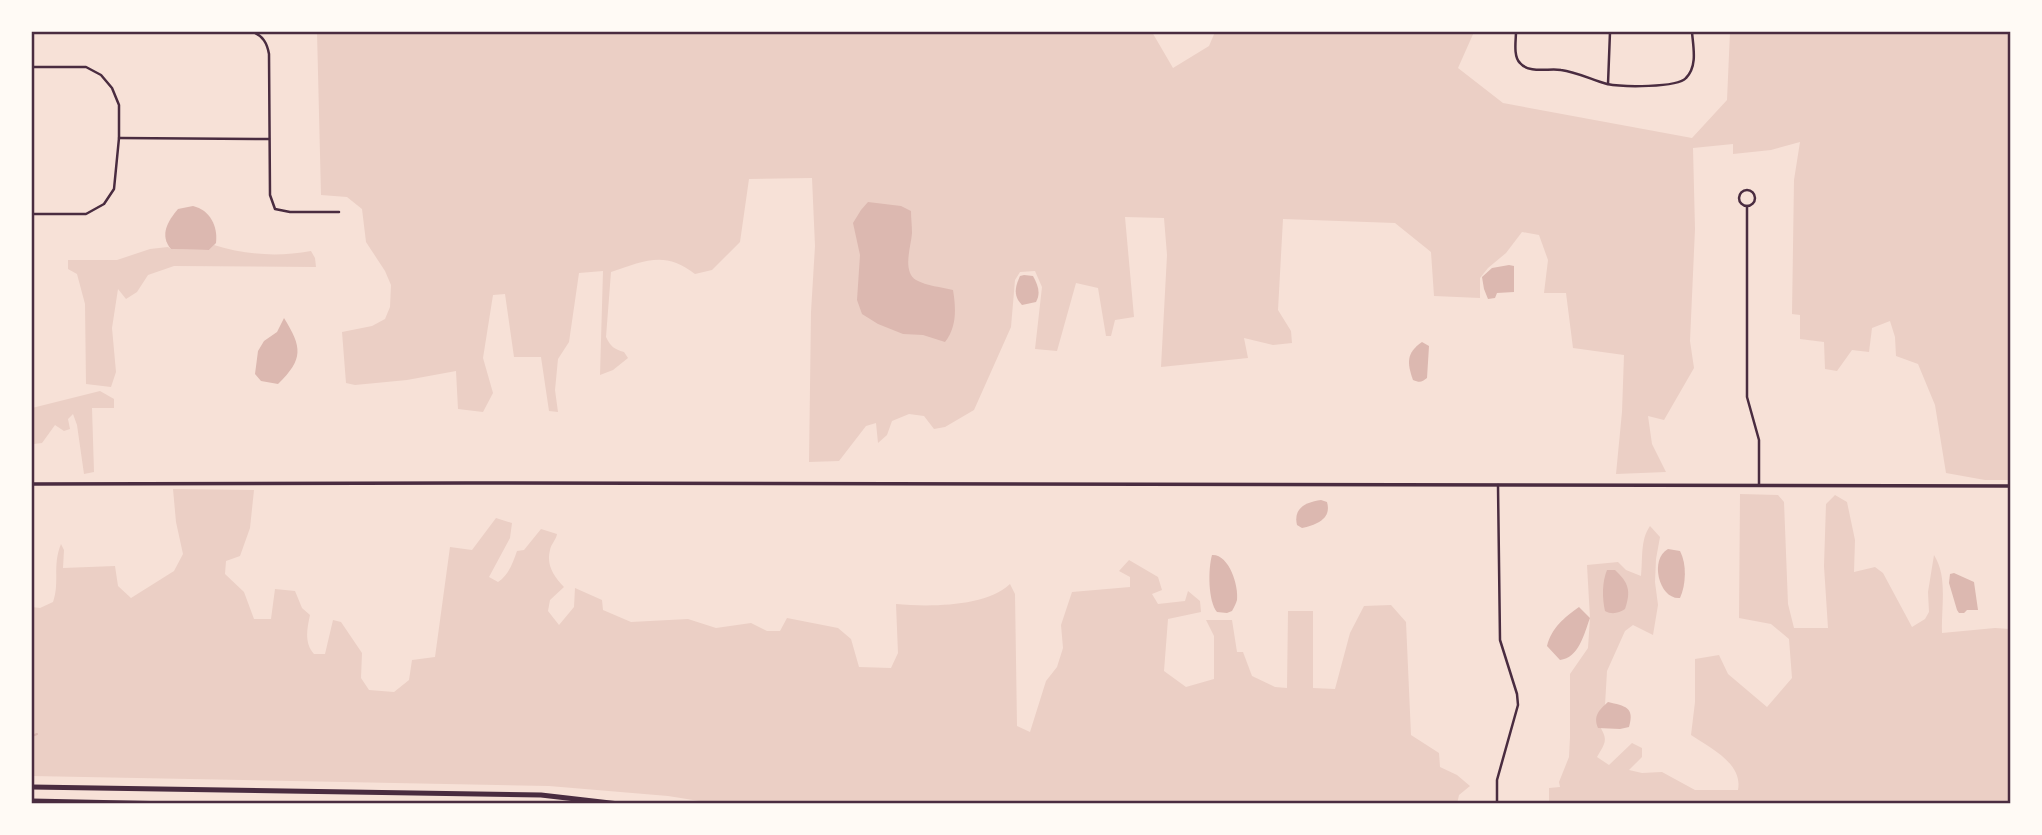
<svg xmlns="http://www.w3.org/2000/svg" width="2042" height="835" font-family="Mulish,sans-serif">
  <style>
    .green { fill: #ebcfc5 }
    .water { fill: #dcb8b0 }
    .lines { fill: none; stroke-linecap: round; stroke-linejoin: round }
    .stream { stroke: #dcb8b0; stroke-width: 2 }
    .minor { stroke: #4a2c40; stroke-width: 2.5 }
    .tertiary { stroke: #4a2c40; stroke-width: 3.5 }
    .motorway { stroke: #4a2c40; stroke-width: 5 }
    .neatline { fill: none; stroke: #4a2c40; stroke-width: 2.5 }
  </style>
  <rect width="100%" height="100%" fill="#f7e1d7"/>
  <g class="green">
    <path d="M317,32H1152L1173,68L1209,46L1215,32H1474L1458,68L1503,103L1692,138L1727,100L1730,32H2010V480H1985L1946,473L1935,405L1918,364L1896,356L1895,337L1890,321L1872,328L1869,352L1852,350L1837,371L1825,369L1824,342L1800,339V315L1792,314L1794,180L1800,142L1771,150L1733,154V144L1693,148L1695,229L1690,341L1694,368L1664,420L1648,416L1652,444L1666,472L1616,474L1622,412L1624,355L1573,348L1566,293H1544L1548,260L1539,235L1522,232L1506,253L1488,268L1480,278V298L1434,296L1431,252L1395,223L1283,219L1278,310L1291,331L1292,343L1273,345L1244,338L1248,358L1161,367L1167,255L1164,218L1125,217L1134,317L1115,320L1111,336H1106L1098,288L1076,283L1057,351L1035,349L1042,287L1035,271L1020,272L1015,280L1011,327L974,410L945,427L934,429L924,416L909,414L892,421L887,435L878,443L876,423L866,426L839,461L809,462L811,312L815,246L812,178L749,179L740,242L712,270L695,274C665,250 644,261 611,272L606,337C611,347 614,349 624,352L628,358L613,370L600,375L603,271L579,273L569,342L558,359L555,390L558,412L549,411L541,357H514L505,294L493,295L483,358L493,393L483,412L458,409L456,371L407,380L355,385L346,383L342,332L372,326L385,319L390,307L391,285L385,271L366,242L362,209L347,197L321,195Z"/>
    <path d="M214,245C246,255 278,257 311,251L315,258L316,267L174,266L148,275L137,292L126,299L118,289L112,328L116,372L111,387L86,384L85,304L77,274L68,269V260H117L150,249L168,247L171,249L209,250Z"/>
    <polygon points="100,391 114,399 114,408 92,408 94,472 84,474 77,425 73,414 68,419 70,429 64,431 55,425 42,443 34,444 32,437 32,408"/>
    <path d="M173,489L254,490L250,528L240,556L226,561L225,574L244,592L254,619H271L275,589L295,591L302,608L310,615C307,629 304,643 314,654H325L333,620L341,622L362,653L361,678L369,690L394,692L409,680L412,660L435,657L450,547L472,550L496,518L512,523L510,538L489,577L498,582C509,575 513,562 517,551L524,550L541,529L557,534C556,540 551,544 550,550C546,565 554,577 564,587L550,600L548,611L559,625L574,607L575,588L602,600L603,610L631,622L688,619L716,628L751,623L767,631H780L787,618L838,628L851,639L859,667L891,668L898,653L896,604C929,607 986,607 1010,584L1015,594L1017,726L1030,732L1046,681L1057,667L1063,648L1061,625L1072,592L1130,587V577L1119,571L1129,560L1158,577L1162,590L1152,594L1158,604L1185,601L1188,591L1200,601L1201,612L1168,619L1164,671L1186,687L1214,679V636L1206,620H1232L1237,652H1243L1252,676L1275,687L1287,688L1288,611H1313V688L1335,689L1350,633L1364,606L1391,605L1406,622L1411,735L1439,753L1440,767L1457,775L1470,786L1459,795L1457,804H718L668,796L549,786L32,776V607L40,608L53,602C60,582 52,566 61,544L64,550L63,568L115,566L118,586L131,598L174,571L183,554L176,522Z"/>
    <path d="M1740,494L1778,495L1784,502L1788,604L1794,628H1828L1824,566L1826,504L1835,495L1847,502L1855,540L1854,572L1875,567L1883,573L1912,627L1925,619L1929,612L1928,592L1934,555C1948,577 1941,607 1942,633L1995,628L2010,629V803L1549,804V788L1560,787L1559,782L1569,757L1570,737V674L1588,648L1590,618L1587,565L1618,562L1626,570L1641,576C1643,559 1640,540 1650,526L1660,537L1656,559L1655,582L1658,605L1653,635L1633,625L1625,631L1607,671L1605,705L1597,721C1607,739 1608,739 1597,757L1609,765L1632,743L1642,748V757L1629,770L1642,773L1662,772L1695,790H1738C1743,763 1710,748 1691,735L1695,702V659L1719,655L1728,674L1767,707L1792,678L1789,639L1771,624L1739,618Z"/>
  </g>
  <g class="water">
    <path d="M868,202L901,206L911,211C911,218 912,226 912,233C911,247 902,271 916,280C927,286 941,287 953,290C956,308 957,327 945,342L923,335L903,334L878,324L862,314L857,300L860,255L853,223L861,210Z"/>
    <path d="M193,206C210,210 218,226 216,243L209,250L171,249C159,235 168,221 178,209Z"/>
    <polygon points="1509,265 1514,266 1514,292 1497,293 1495,298 1488,299 1484,289 1482,277 1492,268"/>
    <path d="M1024,275L1033,276C1038,285 1041,293 1036,302L1022,305C1013,296 1015,287 1020,276Z"/>
    <path d="M284,318C302,347 304,359 278,384L261,381L255,374L258,351L264,341L277,332Z"/>
    <path d="M1422,342L1429,346L1427,378C1422,382 1420,383 1413,380C1407,363 1406,353 1422,342Z"/>
    <path d="M1321,500L1327,502C1332,519 1316,525 1302,528L1297,525C1293,508 1306,502 1321,500Z"/>
    <path d="M1668,549L1680,551C1687,564 1686,585 1680,598C1659,600 1649,559 1668,549Z"/>
    <path d="M1212,555C1229,554 1239,586 1237,600C1236,604 1234,607 1232,611L1227,613L1217,612C1208,601 1208,569 1212,555Z"/>
    <path d="M1607,570H1615C1629,583 1631,591 1625,609C1619,613 1612,615 1605,611C1602,598 1602,582 1607,570Z"/>
    <polygon points="1954,573 1974,582 1978,610 1967,610 1964,613 1959,613 1957,610 1949,583 1950,574"/>
    <path d="M1579,607L1590,618C1584,634 1579,658 1560,660L1547,646C1552,627 1564,618 1579,607Z"/>
    <path d="M1608,702C1625,706 1635,707 1629,727L1620,729L1598,728C1593,716 1599,710 1608,702Z"/>
  </g>
  <g class="lines">
    <polyline class="stream" points="32,736 37,734"/>
    <g class="minor">
      <path d="M253,32C263,36 267,43 269,54L270,195L275,209L290,212H339"/>
      <path d="M1516,32C1516,40 1513,56 1520,63C1529,74 1549,68 1561,70C1577,72 1592,80 1607,84C1622,87 1677,88 1686,78C1698,66 1693,46 1692,32"/>
      <polyline points="32,67 86,67 101,75 112,88 119,105 119,138 114,189 104,204 86,214 32,214"/>
      <polyline points="1608,84 1610,32"/>
      <polyline points="119,138 269,139"/>
      <circle cx="1747" cy="198" r="8"/>
      <polyline points="1747,206 1747,397 1759,440 1759,485"/>
      <polyline points="1497,804 1497,780 1518,705 1517,694 1500,640 1498,485"/>
    </g>
    <polyline class="tertiary" points="32,484 466,483 2010,486"/>
    <g class="motorway">
      <polyline points="32,787 541,795 619,804"/>
      <polyline points="32,801 174,804"/>
    </g>
  </g>
  <rect width="2042" height="835" fill="none" stroke="#fffaf5" stroke-width="66"/>
  <rect x="33" y="33" width="1976" height="769" class="neatline"/>
</svg>
